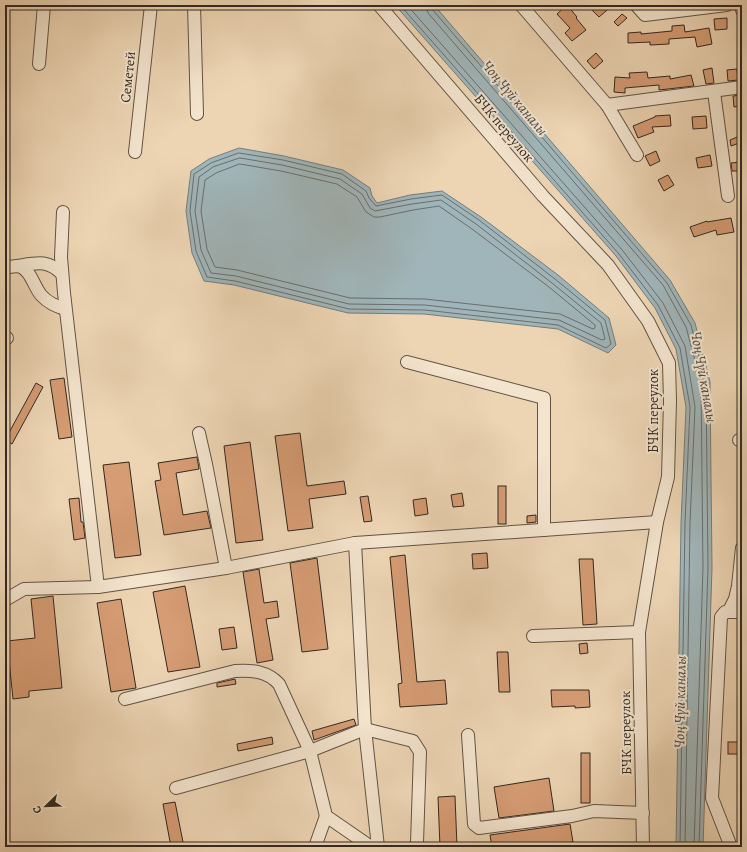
<svg xmlns="http://www.w3.org/2000/svg" width="747" height="852" font-family="Alegreya,serif">
  <style>
    .water { fill: #a0b5b9; stroke: #747d7c }
    .lines { fill: none; stroke-linecap: round; stroke-linejoin: round }
    .shore { stroke: #6a6e6d; stroke-width: 1 }
    .building { fill: #d69c74; stroke: #332821 }
    .minor-casing { stroke: #625346; stroke-width: 14 }
    .minor { stroke: #f3e4ce; stroke-width: 12 }
    .labels { text-anchor: middle; dominant-baseline: central; stroke-width: 4; stroke-linejoin: round; paint-order: stroke }
    .street-label { font-size: 14px; fill: #332821; stroke: #f3e4ce }
    .water-label { font-size: 15px; font-style: italic; fill: #4e4b47; stroke: #f3e4ce }
  </style>
  <rect width="100%" height="100%" fill="#edd5b4"/>
  <filter id="stains"><feTurbulence type="fractalNoise" baseFrequency=".005" numOctaves="4"/><feColorMatrix values="0 0 0 0 .2 0 0 0 0 .09 0 0 0 0 .02 0 0 0 .5 -.17"/></filter>
  <radialGradient id="worn" r=".72"><stop offset=".6" stop-color="#630" stop-opacity="0"/><stop offset="1" stop-color="#630" stop-opacity=".3"/></radialGradient>
  <g class="water">
    <polygon points="395,5 434,5 670,280 695,323 710,382 712,568 703,847 676,847 681,523 686,407 676,349 655,308 616,256"/>
    <polygon points="239,148 284,156 343,170 370,188 372,196 377,203 410,195 442,191 481,217 558,275 609,318 616,345 608,353 558,329 424,314 348,313 234,285 204,281 192,253 186,211 191,171 209,159"/>
  </g>
  <g class="lines">
    <g class="shore">
      <polyline points="400,5 619,254 658,305 680,348 690,407 685,523 680,847"/>
      <polyline points="407,5 623,251 663,303 685,346 695,407 690,523 685,847"/>
      <polyline points="426,5 428,13 663,285 686,327 701,383 703,568 694,847"/>
      <polyline points="431,5 432,9 667,283 691,325 706,383 708,568 699,847"/>
      <polygon points="239,153 283,160 342,174 366,191 369,198 376,206 411,199 442,195 479,220 555,279 605,320 611,344 606,348 558,325 425,310 349,309 235,281 207,277 196,251 190,211 194,174 211,163"/>
      <polygon points="240,158 282,165 340,179 362,194 370,208 375,211 412,204 441,200 476,224 552,283 601,323 605,339 602,340 559,320 425,305 349,304 236,276 211,273 201,250 195,211 199,177 213,167"/>
      <polygon points="240,164 281,171 337,184 357,197 366,212 374,217 380,217 413,210 439,206 472,229 549,287 595,325 595,328 593,329 560,314 425,299 350,298 237,270 215,267 207,249 201,211 205,180 216,173"/>
    </g>
  </g>
  <g class="building">
    <polygon points="567,5 577,17 576,18 586,30 572,41 565,33 570,28 557,14"/>
    <polygon points="596,5 613,5 599,17 591,9"/>
    <polygon points="622,14 627,18 618,26 614,22"/>
    <polygon points="727,18 727,29 715,30 714,19"/>
    <polygon points="684,25 685,32 709,28 712,44 697,47 695,37 669,39 669,44 650,45 650,42 628,43 628,33 641,32 641,34 672,31 672,26"/>
    <polygon points="596,53 603,61 594,69 587,61"/>
    <polygon points="712,68 714,83 706,84 703,70"/>
    <polygon points="737,69 738,80 728,81 727,70"/>
    <polygon points="647,72 648,78 670,76 670,79 691,75 694,86 659,90 659,85 625,88 625,93 614,92 615,77 630,78 629,73"/>
    <polygon points="742,95 742,106 734,107 733,96"/>
    <polygon points="670,115 671,126 652,127 654,132 638,138 633,126 655,117 655,116"/>
    <polygon points="706,116 707,128 693,129 692,117"/>
    <polygon points="742,135 742,142 731,146 730,140"/>
    <polygon points="656,151 660,161 650,166 645,156"/>
    <polygon points="710,155 712,166 698,168 696,158"/>
    <polygon points="741,162 741,171 732,171 731,163"/>
    <polygon points="668,175 674,185 664,191 658,180"/>
    <polygon points="731,218 734,232 717,235 716,230 694,237 690,227 707,221 707,222"/>
    <polygon points="64,378 72,437 59,439 50,380"/>
    <polygon points="36,383 43,387 12,444 5,440"/>
    <polygon points="300,433 307,486 344,481 346,494 309,499 313,528 288,531 275,436"/>
    <polygon points="250,442 263,540 236,543 224,446"/>
    <polygon points="197,457 199,469 176,473 183,515 207,511 211,528 164,535 155,481 161,480 158,463"/>
    <polygon points="129,462 141,555 115,558 103,465"/>
    <rect x="498" y="486" width="8" height="38"/>
    <polygon points="462,493 464,506 453,507 451,495"/>
    <polygon points="368,496 372,521 364,522 360,497"/>
    <polygon points="79,498 81,522 83,522 85,538 74,540 69,499"/>
    <polygon points="426,498 428,514 415,516 413,500"/>
    <polygon points="536,515 536,522 527,523 527,516"/>
    <polygon points="487,553 488,568 473,569 472,554"/>
    <polygon points="405,555 417,682 445,680 447,704 400,707 398,684 402,683 390,557"/>
    <polygon points="317,558 328,649 302,652 290,563"/>
    <polygon points="579,559 593,559 597,624 583,625"/>
    <polygon points="259,569 264,603 277,601 279,617 266,619 273,660 257,663 243,572"/>
    <polygon points="185,586 200,667 168,672 153,592"/>
    <polygon points="53,596 62,688 29,691 29,697 13,699 7,641 35,638 31,599"/>
    <polygon points="121,599 136,688 111,692 97,603"/>
    <polygon points="234,627 237,648 222,650 219,629"/>
    <polygon points="587,643 588,653 580,654 579,644"/>
    <polygon points="497,652 508,652 510,692 499,692"/>
    <polygon points="235,679 236,684 217,687 217,683"/>
    <polygon points="551,690 589,690 590,707 575,708 575,706 552,707"/>
    <polygon points="354,719 356,725 314,740 312,731"/>
    <polygon points="272,737 273,744 238,751 237,744"/>
    <rect x="728" y="742" width="14" height="12"/>
    <rect x="581" y="753" width="9" height="50"/>
    <polygon points="549,778 554,811 499,818 494,787"/>
    <polygon points="455,796 457,847 440,847 438,797"/>
    <polygon points="175,802 184,847 171,847 163,804"/>
    <polygon points="570,824 573,842 533,847 492,847 490,835"/>
  </g>
  <g class="lines">
    <g class="minor-casing">
      <g id="minor">
        <polyline points="194,5 197,114"/>
        <polyline points="379,5 543,196 608,265 648,321 669,363 670,401 668,477 657,522 639,632 643,847"/>
        <polyline points="521,5 607,105 637,155"/>
        <polyline points="636,5 645,15 727,5"/>
        <polyline points="741,5 742,10"/>
        <polyline points="39,64 44,5"/>
        <polyline points="714,92 728,196"/>
        <polyline points="607,105 742,87"/>
        <polyline points="135,152 151,5"/>
        <polyline points="63,212 61,257 64,293 98,587"/>
        <path d="M17,266C36,263 48,259 62,274"/>
        <path d="M5,268C10,267 16,265 21,267C31,271 34,287 41,295C48,303 56,306 65,309"/>
        <polyline points="5,338 7,338"/>
        <polyline points="407,362 544,398 544,530"/>
        <polyline points="199,433 206,464 226,568"/>
        <polyline points="739,440 742,440"/>
        <polyline points="355,543 365,729 310,751 326,816 371,847"/>
        <polyline points="5,600 24,589 98,587 226,568 355,543 657,522"/>
        <polyline points="729,611 735,599 738,586 742,548"/>
        <polyline points="533,636 639,632"/>
        <path d="M125,699L235,671C252,670 267,671 279,684L310,751L176,788"/>
        <polyline points="468,735 474,824 479,828 572,816 594,811 643,813"/>
        <polyline points="315,847 326,816"/>
        <polyline points="378,847 365,729 413,741 420,752 417,843 415,847"/>
        <polyline points="731,847 712,798 721,617 725,612 742,612"/>
      </g>
    </g>
    <use href="#minor" class="minor"/>
  </g>
  <g class="labels">
    <g class="street-label">
      <text transform="translate(128 77) rotate(-84)">Семетей</text>
      <text transform="translate(504 128) rotate(50)">БЧК переулок</text>
      <text transform="translate(653 411) rotate(-90)">БЧК переулок</text>
      <text transform="translate(626 733) rotate(-91)">БЧК переулок</text>
    </g>
    <g class="water-label">
      <text transform="translate(515 98) rotate(50)">Чоң Чүй каналы</text>
      <text transform="translate(704 377) rotate(80)">Чоң Чүй каналы</text>
      <text transform="translate(680 702) rotate(-89)">Чоң Чүй каналы</text>
    </g>
  </g>
  <rect width="747" height="852" fill="none" stroke="#edd5b4" stroke-width="20"/>
  <rect x="6" y="6" width="735" height="840" fill="none" stroke="#332821" stroke-width="2"/>
  <rect x="10" y="10" width="727" height="832" fill="none" stroke="#332821"/>
  <g transform="translate(46 806) rotate(247)" stroke="#f3e4ce" stroke-width="3" paint-order="stroke">
  <path d="M0-3L7 15L0 10L-7 15Z" fill="#332821"/>
  <text y="-6" font-size="11" font-weight="bold" text-anchor="middle" fill="#332821">С</text>
  </g>
  <rect width="100%" height="100%" filter="url(#stains)"/>
  <rect width="100%" height="100%" fill="url(#worn)"/>
</svg>
